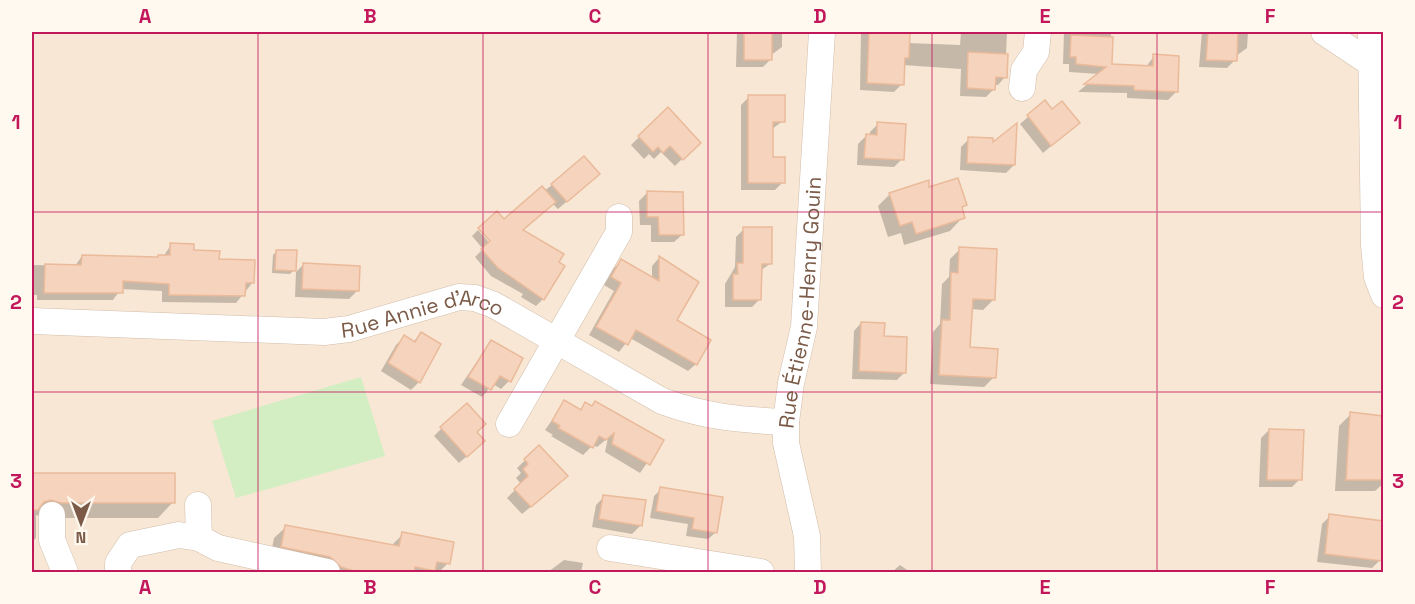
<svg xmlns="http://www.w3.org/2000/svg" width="1415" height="604" font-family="'Space Grotesk',sans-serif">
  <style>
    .residential { fill: #f7e7d4 }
    .green { fill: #d4eec3 }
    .shadow { fill: #0003 }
    .building { fill: #f6d3bc; stroke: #eaba9a; stroke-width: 1.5 }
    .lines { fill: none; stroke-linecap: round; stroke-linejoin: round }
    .minor-casing { stroke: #d2bdab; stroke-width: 27 }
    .minor { stroke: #fff; stroke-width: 26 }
    .grid { fill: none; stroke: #c2185b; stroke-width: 1.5; stroke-opacity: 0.55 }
    .labels { text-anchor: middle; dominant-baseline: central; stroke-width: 4.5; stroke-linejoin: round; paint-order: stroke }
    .street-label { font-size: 21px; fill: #7b5b48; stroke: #fff9ef }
    .neatline { fill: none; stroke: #c2185b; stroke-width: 2 }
    .grid-label { font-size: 20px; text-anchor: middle; font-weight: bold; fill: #c2185b }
  </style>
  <rect width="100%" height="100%" fill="#fef5e6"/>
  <rect class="residential" x="32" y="32" width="1351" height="540"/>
  <polygon class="green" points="361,377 385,456 236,498 212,421"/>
  <g class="shadow">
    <polygon points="737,32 782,32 782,47 771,55 771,59 763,67 736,67"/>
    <polygon points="861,32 908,32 908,43 960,45 961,32 1007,32 1005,77 998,85 994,85 994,89 986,97 960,96 961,69 903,65 902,84 894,92 860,90"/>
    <polygon points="1064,32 1111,32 1110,66 1146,67 1154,56 1176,92 1168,100 1127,98 1127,93 1078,92 1099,74 1069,72 1069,64 1063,64"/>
    <polygon points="1202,32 1248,32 1247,48 1236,56 1235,60 1227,68 1199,67"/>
    <polygon points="749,97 783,121 772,129 772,158 783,182 775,190 741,190 741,105"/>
    <polygon points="1045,102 1052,111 1078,123 1043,153 1020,124"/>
    <polygon points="668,109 698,143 675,166 661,152 654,159 649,154 644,159 631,145"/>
    <polygon points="878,124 902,159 894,167 857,165 858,144 866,136 870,136 870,132"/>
    <polygon points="969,139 991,146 1014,165 1006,173 960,170 961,147"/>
    <polygon points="590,182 558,209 552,203 521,230 543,299 536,306 521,297 523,294 491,276 475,257 483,249 472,236 478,230 494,248 504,221 552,185"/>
    <polygon points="927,189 965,204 961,209 962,218 950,231 904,245 901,233 888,237 878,206 890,194"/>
    <polygon points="647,193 682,235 674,242 651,242 651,225 640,225 639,201"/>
    <polygon points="744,229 771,263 760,271 760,299 752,307 725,307 725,284 735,267 736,237"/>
    <polygon points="171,245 218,260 253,282 236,303 162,302 162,291 121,289 113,300 37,300 37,295 32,295 32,265 75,266 82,256 156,259 163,257"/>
    <polygon points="960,249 993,300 983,310 971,309 968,349 994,377 984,387 930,384 933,332 940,324 942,284 949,277 950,259"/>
    <polygon points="277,251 294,270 290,274 272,273 273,255"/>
    <polygon points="659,258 675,320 696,364 688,371 630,338 619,352 589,335 614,291 604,285 614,268 621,261 652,278 652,266"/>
    <polygon points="304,264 357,291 349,299 295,297 296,272"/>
    <polygon points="861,323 883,338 904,373 897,380 852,379 854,331"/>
    <polygon points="421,334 419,382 411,390 381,371 396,345 404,337 413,342"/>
    <polygon points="491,341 509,381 501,389 493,384 482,397 461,385"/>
    <polygon points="565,402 579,410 586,404 591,407 595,402 662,441 640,473 605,452 608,438 597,447 593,445 583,455 551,436 553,435 545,430"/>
    <polygon points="1351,414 1384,417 1384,483 1375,491 1335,491 1339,426"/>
    <polygon points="441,429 475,433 475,449 459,463 434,436"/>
    <polygon points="1269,430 1300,479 1292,487 1259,487 1261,438"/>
    <polygon points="539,447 558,484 522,514 507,498 521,484 516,478 521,473 517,468"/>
    <polygon points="32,475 173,475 173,502 158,518 45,518 36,515 36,538 32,542"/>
    <polygon points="661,489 715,533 708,539 686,536 688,524 650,518 654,496"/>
    <polygon points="604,497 645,501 640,526 632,534 592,527 596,505"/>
    <polygon points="1330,516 1384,523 1380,560 1372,568 1317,562 1322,524"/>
    <polygon points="286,527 391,546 403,534 448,563 439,572 323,572 270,558 274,538"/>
    <polygon points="564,560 583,563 581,572 548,572"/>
    <polygon points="900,565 910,572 892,572"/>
  </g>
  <g class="building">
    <rect x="744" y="32" width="28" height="28"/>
    <polygon points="869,32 910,32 909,58 905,58 904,85 867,83"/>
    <polygon points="1208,32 1238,32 1237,61 1206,60"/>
    <polygon points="1071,35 1113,37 1112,64 1153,66 1153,54 1179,56 1178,92 1134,90 1134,86 1084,84 1106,67 1076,64 1076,57 1070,57"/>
    <polygon points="968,52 1008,54 1007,78 996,77 995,90 967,88"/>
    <polygon points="748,95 785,95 785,122 773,122 773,157 785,157 785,183 748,183"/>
    <polygon points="1045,100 1052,109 1062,101 1080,123 1051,146 1027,115"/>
    <polygon points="668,107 701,143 683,160 670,146 663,153 658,147 653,152 638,136"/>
    <polygon points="877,122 906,124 904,160 864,158 866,134 877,135"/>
    <polygon points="1017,123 1015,165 967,163 968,137 993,138 993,142"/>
    <polygon points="584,156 600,174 567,202 551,184"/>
    <polygon points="958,178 967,205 962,207 965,218 916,234 912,222 900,226 889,193 929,180 929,187"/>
    <polygon points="542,186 556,202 523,230 564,254 559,262 565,266 544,300 498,268 481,249 490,241 478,228 497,211 504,219"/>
    <polygon points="647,191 683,192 684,235 659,235 658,217 647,217"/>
    <polygon points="743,227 772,227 772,264 762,264 761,300 733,300 733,274 738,274 737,263 743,263"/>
    <polygon points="170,243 194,244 194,250 220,251 219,259 255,260 254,283 246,283 245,296 169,295 169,284 123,281 123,293 44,293 45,264 81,265 82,255 158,257 158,255 170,255"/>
    <polygon points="959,247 997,249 995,300 973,299 970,347 998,349 996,378 939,375 942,320 950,320 951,272 958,273"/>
    <polygon points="276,250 297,250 296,271 275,270"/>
    <polygon points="659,256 699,282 677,320 711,340 697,365 636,330 628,345 596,327 621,283 611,277 621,259 659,281"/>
    <polygon points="303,263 360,266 359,291 302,289"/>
    <polygon points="861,322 885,323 884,336 907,337 906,373 859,371"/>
    <polygon points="421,332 441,344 420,383 388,363 404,335 415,342"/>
    <polygon points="491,340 523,358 511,382 500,376 491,390 468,377"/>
    <polygon points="564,400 581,410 585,402 592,406 595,401 664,440 650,465 612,444 614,433 606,440 599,436 593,448 558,428 560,426 552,421"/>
    <polygon points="467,403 486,424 477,432 485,441 467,457 440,427"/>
    <polygon points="1350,412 1383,416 1383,480 1346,480"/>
    <polygon points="1269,429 1304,430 1302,480 1267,480"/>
    <polygon points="539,445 568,476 531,507 514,489 528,476 523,469 528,464 524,459"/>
    <polygon points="32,473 175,473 175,503 61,503 51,500 44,502 38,510 32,510"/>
    <polygon points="660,487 723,497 717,533 692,529 694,518 656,511"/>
    <polygon points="603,495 646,500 642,526 599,519"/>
    <polygon points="1329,514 1383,521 1382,561 1325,554"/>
    <polygon points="285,525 399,546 402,532 454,542 450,564 437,562 435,571 415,567 414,573 360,573 341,567 330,557 281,547"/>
  </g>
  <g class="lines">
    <g class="minor-casing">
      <g id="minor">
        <polyline points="1324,32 1372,64"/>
        <polyline points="1371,32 1374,245 1377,277 1384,295"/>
        <polyline points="1022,88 1024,70 1036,52 1038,32"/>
        <path id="s1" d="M32,321L324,332L349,329L459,297L475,298L494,305L662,401C705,417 741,420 786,422"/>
        <polyline points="509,424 619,232 619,217"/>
        <polyline points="198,505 199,538"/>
        <polyline points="52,515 52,540 65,572"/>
        <polyline points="610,548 761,572"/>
        <polyline points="118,572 118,563 130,545 179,535 199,538 218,548 327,572"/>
        <path id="s2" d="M808,572L807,536L786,443V422L791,383L804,327L822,32"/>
      </g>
    </g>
    <use href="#minor" class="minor"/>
  </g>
  <path class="grid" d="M258,32V572M483,32V572M708,32V572M932,32V572M1157,32V572M32,212H1384M32,392H1384"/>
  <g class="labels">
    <g class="street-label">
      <text stroke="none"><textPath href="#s2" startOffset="273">Rue Étienne-Henry Gouin</textPath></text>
      <text stroke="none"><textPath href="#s1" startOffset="394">Rue Annie d'Arco</textPath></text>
    </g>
  </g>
  <rect width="1415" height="604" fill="none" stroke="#fff9ef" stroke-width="66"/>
  <g transform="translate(81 523) rotate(180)" stroke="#fff9ef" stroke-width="4.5" paint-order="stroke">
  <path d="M0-4.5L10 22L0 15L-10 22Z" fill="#7b5b48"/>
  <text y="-9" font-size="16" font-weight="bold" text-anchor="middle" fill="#7b5b48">N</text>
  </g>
  <rect x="33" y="33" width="1349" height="538" class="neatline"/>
  <g class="grid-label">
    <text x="145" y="23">A</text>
    <text x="370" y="23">B</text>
    <text x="595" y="23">C</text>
    <text x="820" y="23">D</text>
    <text x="1045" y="23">E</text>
    <text x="1270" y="23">F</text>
    <text x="16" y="129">1</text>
    <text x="1398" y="129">1</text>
    <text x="16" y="309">2</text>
    <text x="1398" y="309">2</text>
    <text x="16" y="488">3</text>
    <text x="1398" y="488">3</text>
    <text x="145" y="594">A</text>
    <text x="370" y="594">B</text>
    <text x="595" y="594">C</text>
    <text x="820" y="594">D</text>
    <text x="1045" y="594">E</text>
    <text x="1270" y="594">F</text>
  </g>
</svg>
